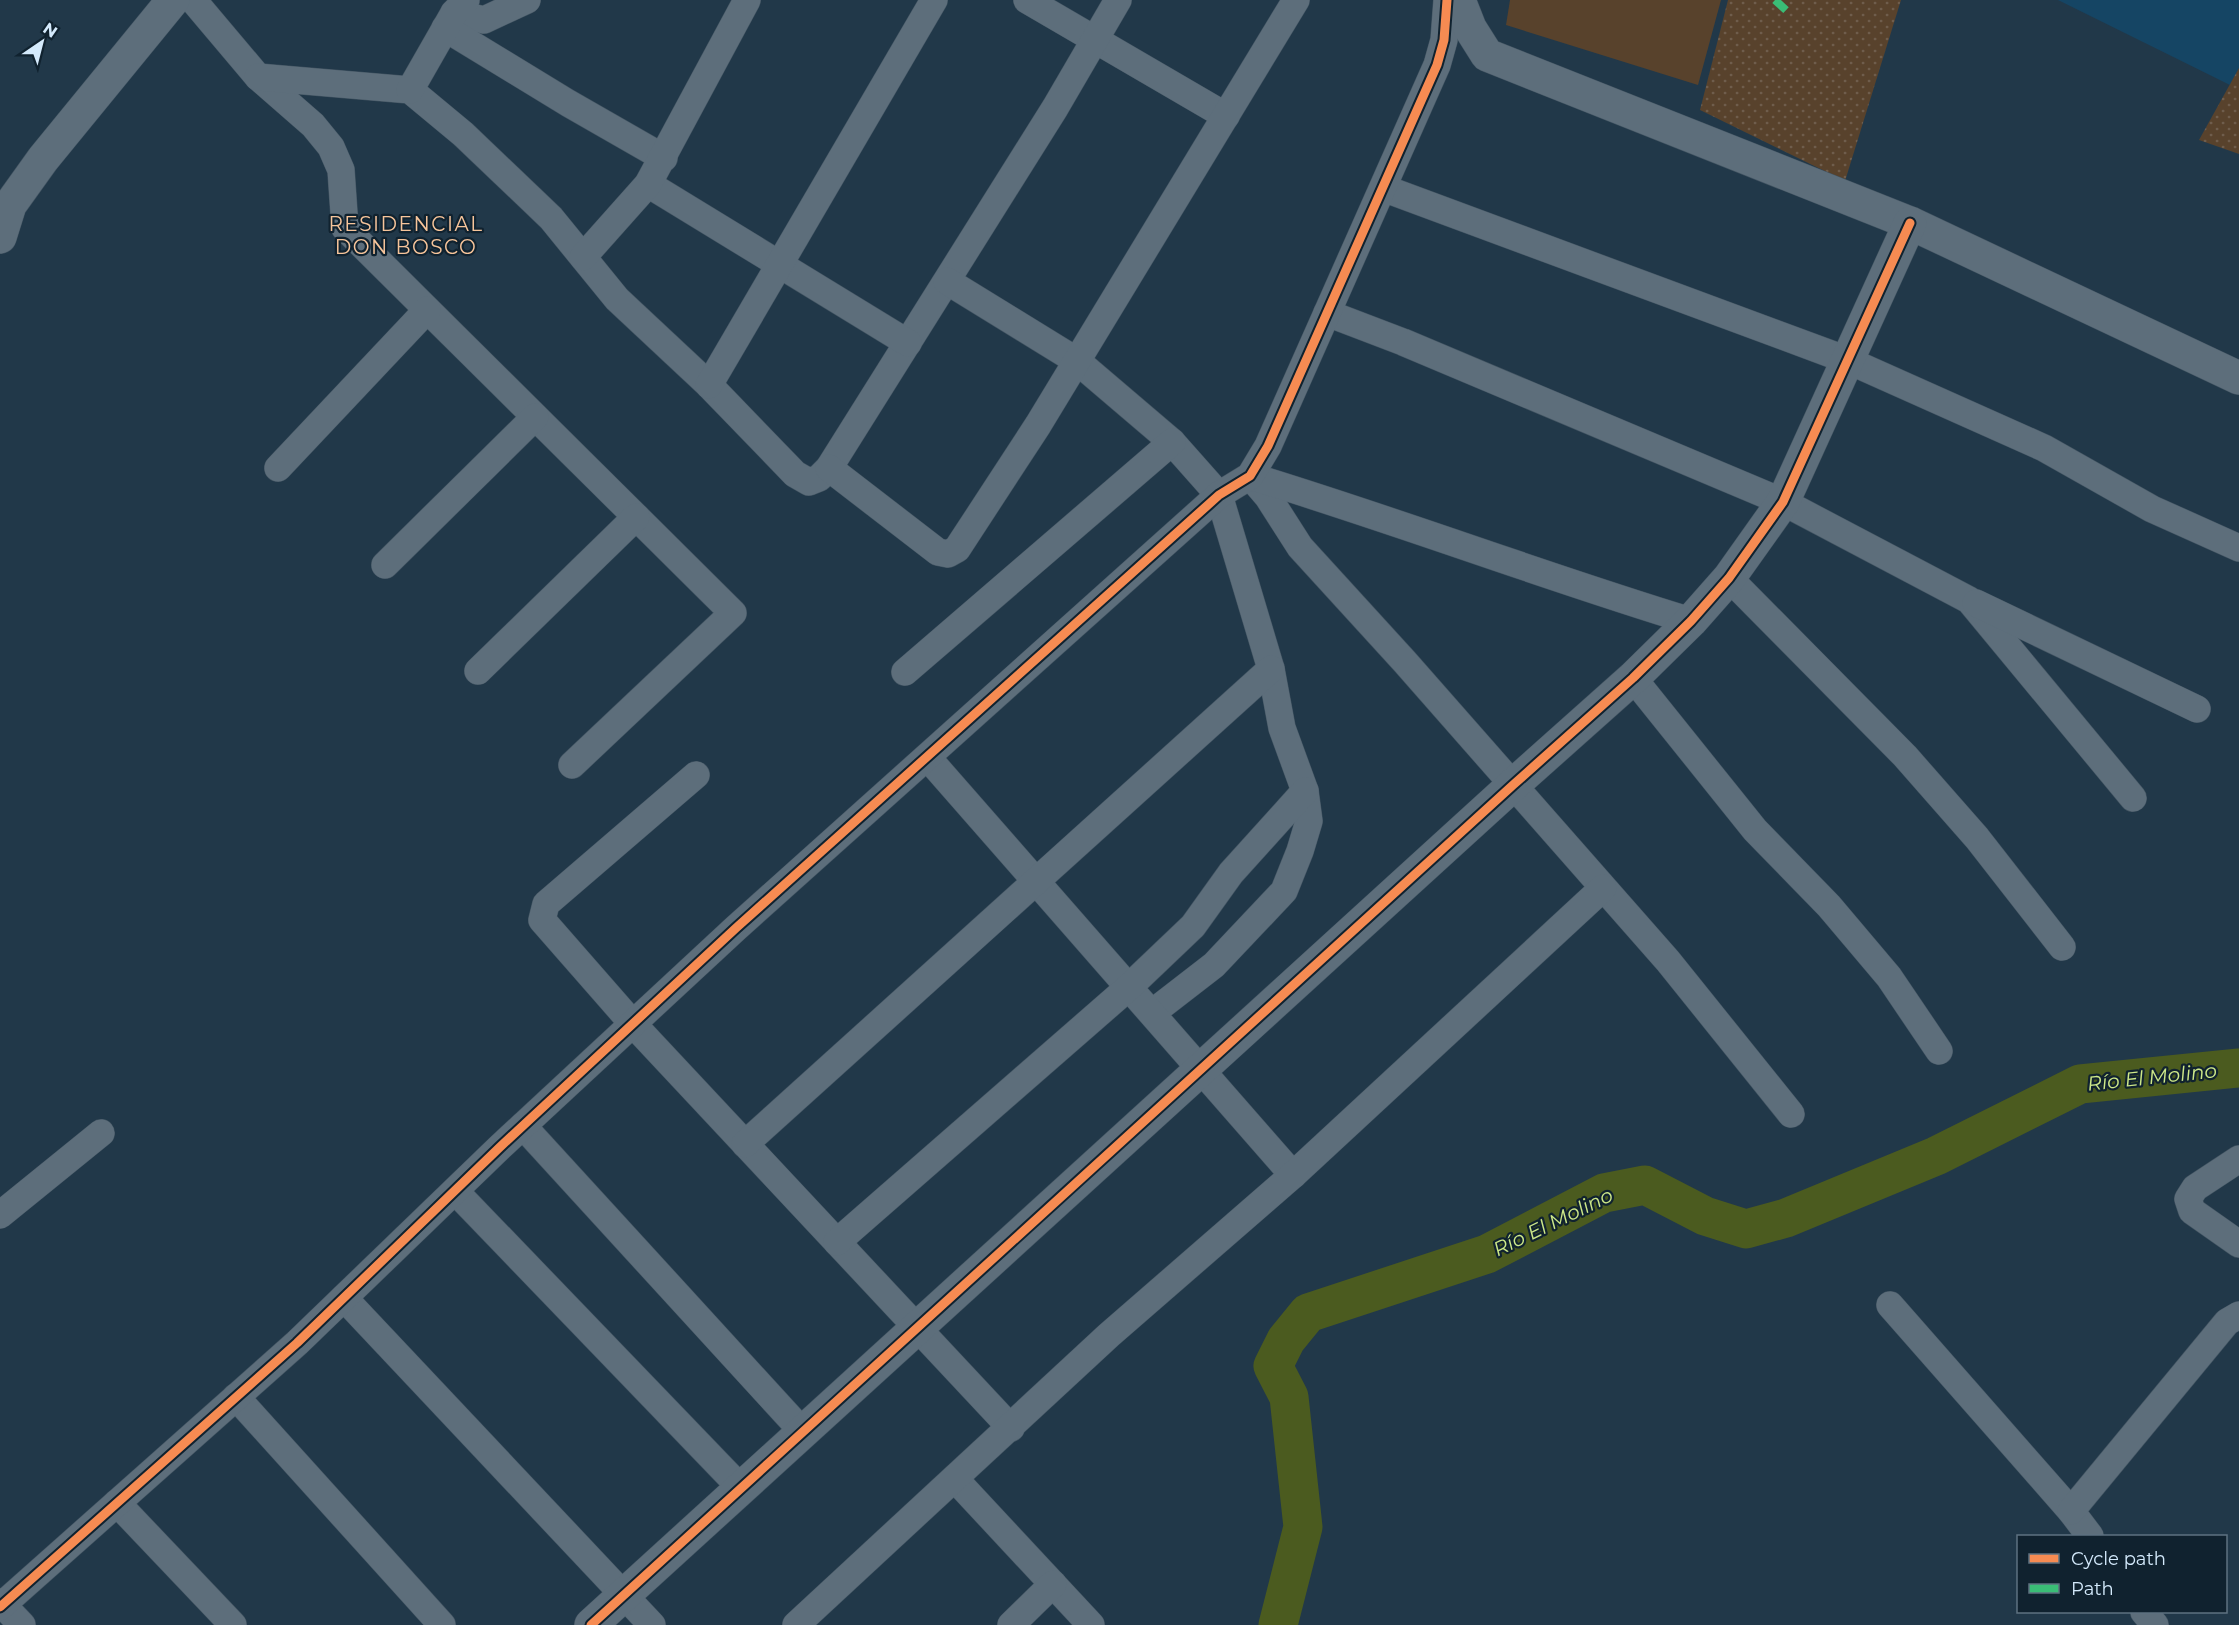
<svg xmlns="http://www.w3.org/2000/svg" width="2239" height="1625" font-family="Montserrat,sans-serif">
  <style>
    .built { fill: #154564 }
    .grass { fill: #58422c }
    .park { fill: url(#park-dots) }
    .lines { fill: none; stroke-linecap: round; stroke-linejoin: round }
    .river { stroke: #4b5b1f; stroke-width: 39 }
    .minor-casing { stroke: #425462; stroke-width: 28 }
    .tertiary-casing { stroke: #425462; stroke-width: 34 }
    .minor { stroke: #5d6e7b; stroke-width: 27 }
    .tertiary { stroke: #5d6e7b; stroke-width: 33 }
    .quiet { stroke: #3abd76; stroke-width: 8; stroke-dasharray: 15 8; stroke-linecap: butt }
    .cycleway-casing { stroke: #10222f; stroke-width: 13 }
    .cycleway { stroke: #f68b52; stroke-width: 9 }
    .labels { text-anchor: middle; dominant-baseline: central; stroke-width: 4.5; stroke-linejoin: round; paint-order: stroke }
    .neighbourhood-label { font-size: 20px; letter-spacing: 1.5px; fill: #f7c59b; stroke: #10222f }
    .water-label { font-size: 20px; font-style: italic; fill: #cee989; stroke: #10222f }
  </style>
  <defs>
    <pattern id="park-dots" width="8" height="8" patternUnits="userSpaceOnUse" patternTransform="scale(1.5)"><rect width="8" height="8" fill="#58422c"/><path d="M2 2h.1M6 6h.1" fill="none" stroke="#6f5d4c" stroke-width="1.8" stroke-linecap="round"/></pattern>
  </defs>
  <rect width="100%" height="100%" fill="#213849"/>
  <polygon class="built" points="2058,0 2239,0 2239,68 2230,85"/>
  <polygon class="grass" points="1510,0 1721,0 1698,85 1506,25"/>
  <g class="park">
    <polygon points="1728,0 1901,0 1845,181 1700,110"/>
    <polygon points="2239,68 2239,154 2199,140"/>
  </g>
  <g class="lines">
    <polyline class="river" points="1278,1625 1303,1527 1289,1397 1273,1366 1286,1340 1308,1313 1487,1254 1604,1193 1645,1185 1705,1216 1746,1229 1786,1218 1936,1156 2080,1084 2239,1068"/>
    <g class="minor-casing">
      <g id="minor">
        <polyline points="193,0 258,77 313,125 331,147 341,170 345,228 733,613 572,765"/>
        <polyline points="1027,0 1226,116"/>
        <polyline points="454,13 484,20 527,0"/>
        <polyline points="445,28 568,103 664,158"/>
        <polyline points="258,77 410,90 463,134 551,218 617,299 709,385 795,474 809,482 819,478 829,468 1055,108 1118,0"/>
        <polyline points="410,90 454,13 466,0"/>
        <polyline points="648,184 908,343"/>
        <polyline points="1383,188 1847,360 2044,448 2152,509 2239,548"/>
        <polyline points="583,257 648,184 747,0"/>
        <polyline points="947,281 1077,361 1172,442 1219,495 1271,669 1282,728 1305,791 1309,821 1300,851 1284,891 1214,965 1152,1013"/>
        <polyline points="1327,313 1403,342 1783,502 1969,600 2133,798"/>
        <polyline points="709,385 934,0"/>
        <polyline points="278,468 427,310"/>
        <polyline points="829,468 938,552 948,554 957,549 1038,425 1296,0"/>
        <polyline points="1250,476 1268,497 1300,547 1405,662 1668,961 1791,1114"/>
        <path d="M1250,476C1398,521 1543,576 1691,621"/>
        <polyline points="385,565 535,417"/>
        <polyline points="1729,578 1905,756 1977,838 2062,947"/>
        <polyline points="1976,603 2197,709"/>
        <polyline points="478,671 636,517"/>
        <polyline points="905,672 1172,442"/>
        <polyline points="1633,678 1755,830 1829,906 1889,977 1939,1051"/>
        <polyline points="928,758 1293,1175"/>
        <polyline points="696,775 546,904 542,920 633,1024 1011,1428"/>
        <polyline points="523,1126 803,1432"/>
        <polyline points="745,1144 1271,669"/>
        <polyline points="2239,1159 2195,1188 2188,1199 2192,1211 2239,1244"/>
        <polyline points="455,1191 741,1488"/>
        <polyline points="0,1215 101,1133"/>
        <polyline points="837,1242 1129,987 1193,926 1231,873 1305,791"/>
        <polyline points="344,1298 652,1625"/>
        <polyline points="1890,1305 2071,1511 2090,1536"/>
        <polyline points="236,1397 442,1625"/>
        <polyline points="955,1479 1091,1625"/>
        <polyline points="117,1503 233,1625"/>
        <polyline points="2071,1511 2227,1322 2239,1315"/>
        <polyline points="0,1602 22,1625"/>
        <polyline points="0,1607 297,1343 500,1147 736,928 1219,495 1250,476 1268,446 1437,65 1444,40 1447,0"/>
        <polyline points="2144,1612 2155,1625"/>
        <polyline points="796,1625 1109,1335 1293,1175 1603,888"/>
        <polyline points="1011,1625 1053,1584"/>
      </g>
    </g>
    <g class="tertiary-casing">
      <g id="tertiary">
        <polyline points="1459,0 1470,28 1487,55 1910,223 2239,378"/>
        <polyline points="0,237 10,205 43,159 173,0"/>
        <polyline points="591,1625 1513,785 1633,678 1691,621 1729,578 1783,502 1910,223"/>
      </g>
    </g>
    <use href="#minor" class="minor"/>
    <use href="#tertiary" class="tertiary"/>
    <polyline class="quiet" points="1775,0 1788,12"/>
    <g class="cycleway-casing">
      <g id="cycleway">
        <polyline points="0,1607 297,1343 500,1147 736,928 1219,495 1250,476 1268,446 1437,65 1444,40 1447,0"/>
        <polyline points="591,1625 1513,785 1633,678 1691,621 1729,578 1783,502 1910,223"/>
      </g>
    </g>
    <use href="#cycleway" class="cycleway"/>
  </g>
  <g class="labels">
    <g class="neighbourhood-label">
      <text x="406" y="224">RESIDENCIAL<tspan x="406" dy="23">DON BOSCO</tspan></text>
    </g>
    <g class="water-label">
      <text transform="translate(2152 1077) rotate(-6)">Río El Molino</text>
      <text transform="translate(1553 1222) rotate(-26)">Río El Molino</text>
    </g>
  </g>
  <rect x="2017" y="1535" width="210" height="78" fill="#10222f" stroke="#5e7281" stroke-width="1.5"/>
  <rect x="2029" y="1554" width="30" height="9" fill="#f68b52" stroke="#5e7281" stroke-width="1.5"/>
  <text x="2071" y="1565" font-size="18" fill="#d4eafc">Cycle path</text>
  <rect x="2029" y="1584" width="30" height="9" fill="#3abd76" stroke="#5e7281" stroke-width="1.5"/>
  <text x="2071" y="1595" font-size="18" fill="#d4eafc">Path</text>
  <g transform="translate(42 42) rotate(35)" stroke="#10222f" stroke-width="4.5" paint-order="stroke">
  <path d="M0-4.5L10 22L0 15L-10 22Z" fill="#d4eafc"/>
  <text y="-9" font-size="16" font-weight="bold" text-anchor="middle" fill="#d4eafc">N</text>
  </g>
</svg>
